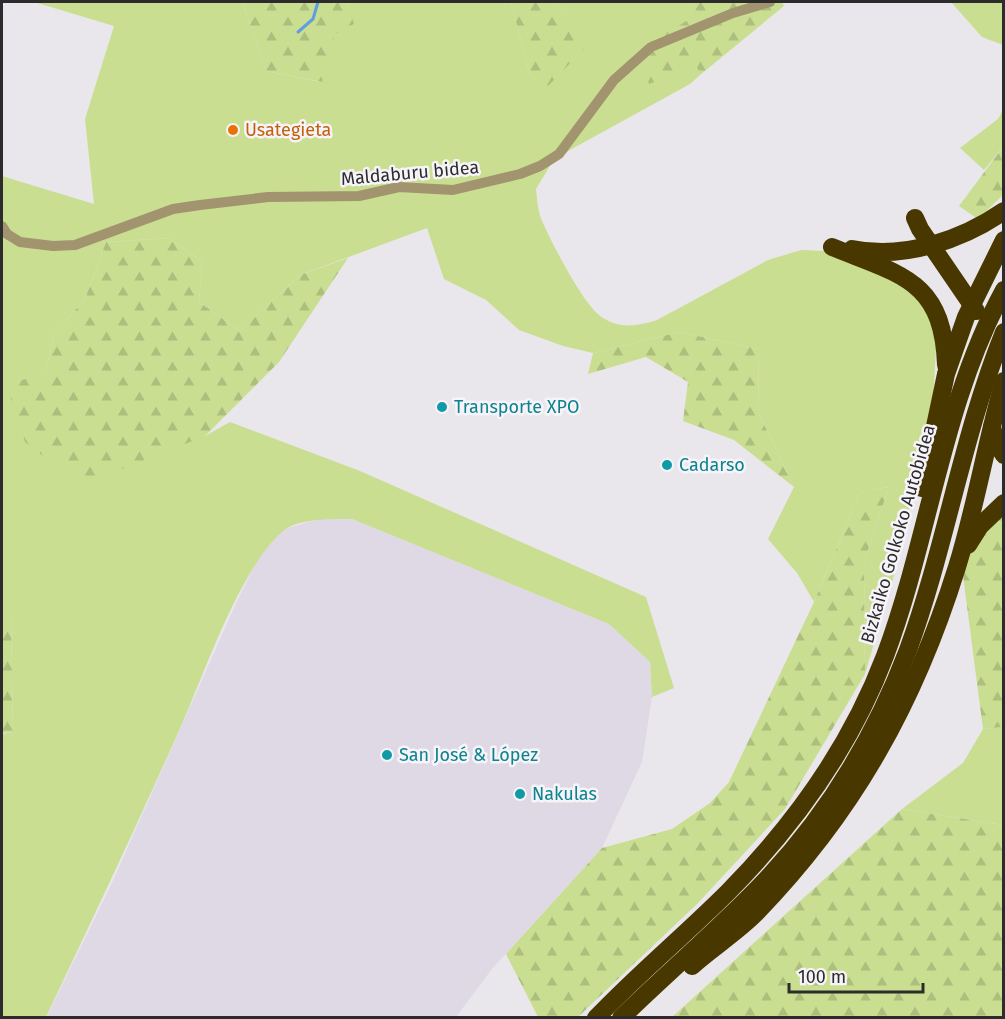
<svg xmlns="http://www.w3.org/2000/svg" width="1005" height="1019" font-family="'Fira Sans',sans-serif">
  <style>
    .built { fill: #dfd9e5 }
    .grass { fill: #c9de91 }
    .forest { fill: url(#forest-firs) }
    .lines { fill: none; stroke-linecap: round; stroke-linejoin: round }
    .stream { stroke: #609de1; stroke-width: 3 }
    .street { stroke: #a1946f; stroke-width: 10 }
    .highway { stroke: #483800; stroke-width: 18 }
    .food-dot { fill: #e8710a; stroke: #f7f4f9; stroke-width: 2 }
    .culture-dot { fill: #0f9aa8; stroke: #f7f4f9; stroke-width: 2 }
    .labels { text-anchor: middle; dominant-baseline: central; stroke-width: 5; stroke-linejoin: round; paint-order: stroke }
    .food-label { font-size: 18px; fill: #c56008; stroke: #f7f4f9; text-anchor: start }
    .street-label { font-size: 18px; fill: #2c2c2d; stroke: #f7f4f9 }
    .culture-label { font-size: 18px; fill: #0d838f; stroke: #f7f4f9; text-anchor: start }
  </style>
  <defs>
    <pattern id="forest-firs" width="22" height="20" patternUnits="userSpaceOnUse" patternTransform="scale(1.5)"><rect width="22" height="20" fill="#c9de91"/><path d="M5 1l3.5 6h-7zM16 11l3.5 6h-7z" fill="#adbf7d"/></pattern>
  </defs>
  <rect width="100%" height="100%" fill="#e9e7ec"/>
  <polygon class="built" points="319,519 352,519 609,624 650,662 652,697 642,762 602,848 492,969 456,1017 46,1018 111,885 232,612 260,554 284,529"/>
  <g class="grass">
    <path d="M34,2H242L266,71L321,82L335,33L353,24L347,2H511L530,75L583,49L557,2H688L696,16L700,75L690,84L570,150L551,164L536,189C537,199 538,212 542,221C552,243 584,307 603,318C621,329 638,326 657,320L768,260L801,250L824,251L883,273L918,296L937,331L933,402L893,579L865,674L864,562L889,487L860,492L814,602L797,573L768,539L794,487L758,412L759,349L679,332L593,353L563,346L519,330L486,300L444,279L427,228L300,275L240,331L199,302L202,261L168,238L106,242L85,299L54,334L46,371L205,436L230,422L360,471L646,597L674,688L652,697L650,662L609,624L352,519C332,519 297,518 282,532C240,569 205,671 182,724C138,823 92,920 46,1017H2V734L13,732L11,614H2V176L94,204L85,119L114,26Z"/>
    <polygon points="951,2 1003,2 1003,45 982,37"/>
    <polygon points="1003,110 1003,147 984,170 960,148 998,119"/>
    <polygon points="1003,727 1003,825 902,809 963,763 983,729"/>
  </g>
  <g class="forest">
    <polygon points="242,2 347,2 354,24 335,34 322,82 266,71"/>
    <polygon points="511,2 557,2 584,49 548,86 530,75"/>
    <polygon points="688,2 782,2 784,6 700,75 697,67 649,84 639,49 695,16"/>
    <polygon points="1003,147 1003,195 978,219 959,206"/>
    <polygon points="168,238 202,261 199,302 240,331 300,275 348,258 279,362 205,436 81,485 25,442 7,386 46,371 54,334 85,299 106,242"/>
    <polygon points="679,332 759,349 758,412 794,487 734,440 683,421 688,382 646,357 588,374 593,353"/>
    <polygon points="889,487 864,562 865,674 785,809 698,903 578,1017 538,1017 506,954 602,848 672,829 710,803 729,782 814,602 860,492"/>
    <polygon points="1003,511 1003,727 983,729 962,568 982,532"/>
    <polygon points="2,614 11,614 13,732 2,733"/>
    <polygon points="902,809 1003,825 1003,1017 672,1017"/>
  </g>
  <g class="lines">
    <polyline class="stream" points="298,32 313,19 318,2"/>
    <polyline class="street" points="2,226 7,234 20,242 53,246 75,245 173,209 200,205 268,197 359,196 399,187 453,190 520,174 540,166 559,154 614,80 651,47 733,13 770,2"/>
    <g class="highway">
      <polyline points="915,218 920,229 976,311"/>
      <path d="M832,247C901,275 943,280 946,365"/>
      <path d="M852,249C904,260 962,240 1004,211"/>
      <polyline points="992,427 996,443 1004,455"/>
      <polyline points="922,488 946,374 966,317 1004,240"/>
      <polyline points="968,545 980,526 1004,503"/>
      <path d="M692,966C712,948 736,933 755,914C854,812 915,702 957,567C976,506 986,442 1004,381"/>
      <path d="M596,1018C638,974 685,935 728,892C794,825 851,746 885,656C930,536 942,403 1004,290"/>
      <path d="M621,1018C668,972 718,930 763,883C827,816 875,737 908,650C946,546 962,436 1004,332"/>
    </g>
  </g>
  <circle class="food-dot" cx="233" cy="130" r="6"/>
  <g class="culture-dot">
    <circle cx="442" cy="407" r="6"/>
    <circle cx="667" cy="465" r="6"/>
    <circle cx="387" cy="755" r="6"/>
    <circle cx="520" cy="794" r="6"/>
  </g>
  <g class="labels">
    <g class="food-label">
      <text x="245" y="130">Usategieta</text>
    </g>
    <g class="street-label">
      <text transform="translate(410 173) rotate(-5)">Maldaburu bidea</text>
      <text transform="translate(898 534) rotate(-74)">Bizkaiko Golkoko Autobidea</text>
    </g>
    <g class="culture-label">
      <text x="454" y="407">Transporte XPO</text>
      <text x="679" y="465">Cadarso</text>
      <text x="399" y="755">San José &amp; López</text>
      <text x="532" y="794">Nakulas</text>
    </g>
  </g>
  <rect width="1005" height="1019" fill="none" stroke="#2c2c2d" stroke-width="6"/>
  <path d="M789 983v9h134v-9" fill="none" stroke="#2c2c2d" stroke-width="3"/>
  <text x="798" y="983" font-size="18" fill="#2c2c2d" stroke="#f7f4f9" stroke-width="4.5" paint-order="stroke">100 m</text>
</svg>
